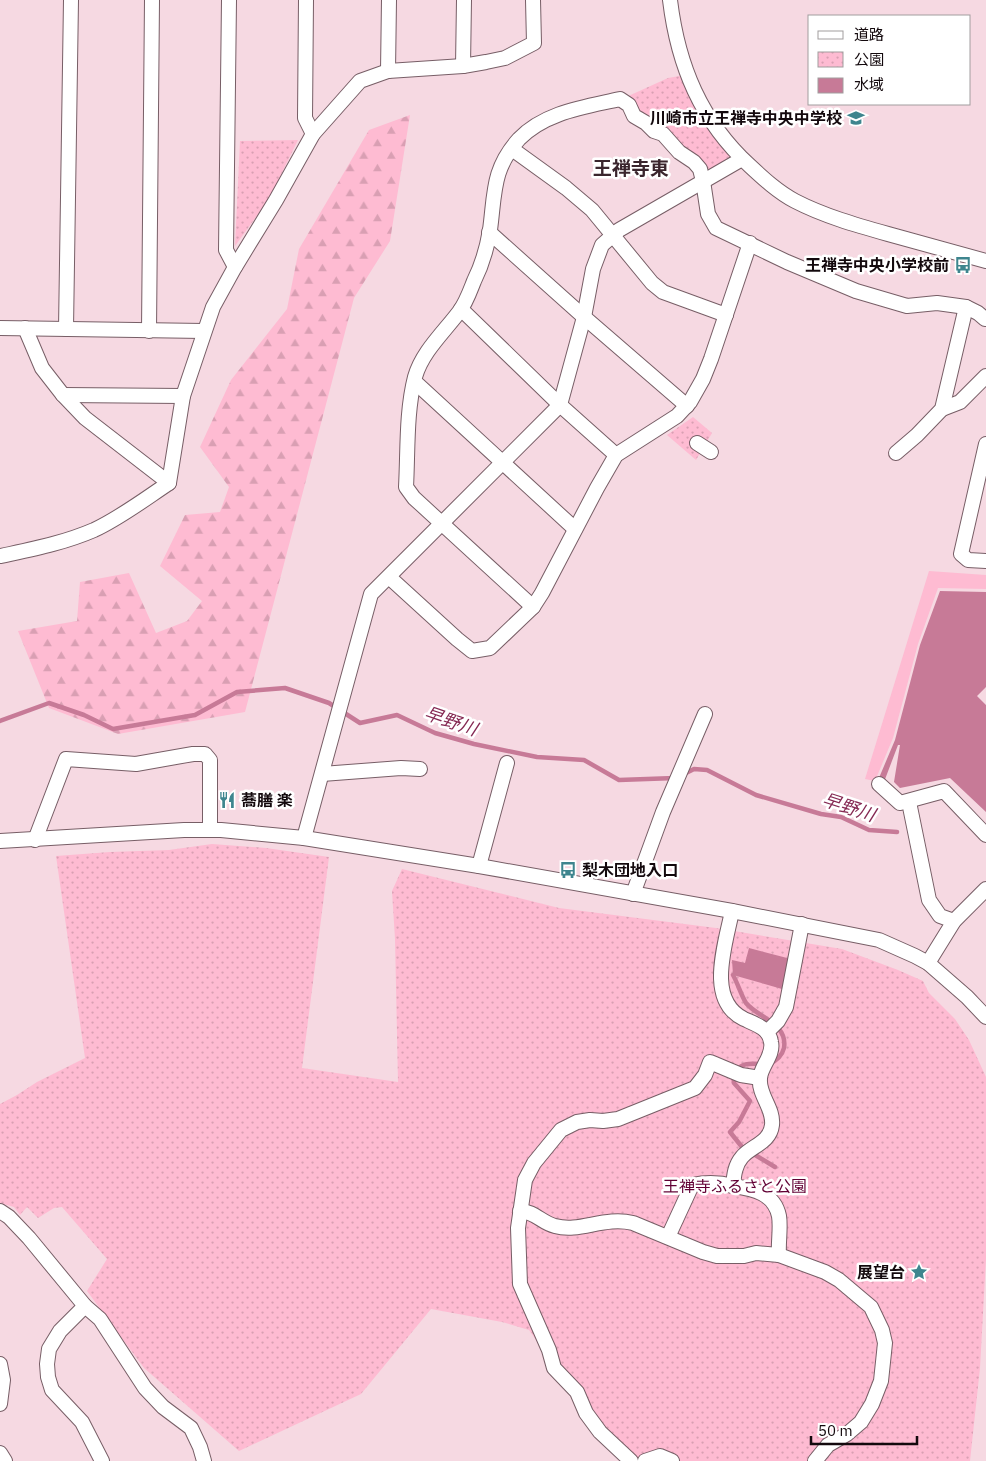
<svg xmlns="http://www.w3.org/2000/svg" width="986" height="1461" font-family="'IBM Plex Sans','Noto Sans JP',sans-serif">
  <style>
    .grass { fill: #febbd2 }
    .forest { fill: url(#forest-firs) }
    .park { fill: url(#park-dots) }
    .water { fill: #c77a97 }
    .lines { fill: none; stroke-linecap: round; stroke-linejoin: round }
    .stream { stroke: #c77a97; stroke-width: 4.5 }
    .minor-casing { stroke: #775e66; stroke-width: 16 }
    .minor { stroke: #fff; stroke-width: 14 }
    .labels { text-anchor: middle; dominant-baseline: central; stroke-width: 5; stroke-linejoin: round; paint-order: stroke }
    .poi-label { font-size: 16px; font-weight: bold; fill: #13090d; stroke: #fff; text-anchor: end }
    .park-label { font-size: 16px; fill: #610034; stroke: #fff }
    .water-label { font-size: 18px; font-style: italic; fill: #852953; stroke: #fff }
    .quarter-label { font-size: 19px; font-weight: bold; fill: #3a252d; stroke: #fff }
  </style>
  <defs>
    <pattern id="forest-firs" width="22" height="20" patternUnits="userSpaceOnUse" patternTransform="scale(1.25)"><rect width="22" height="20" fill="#febbd2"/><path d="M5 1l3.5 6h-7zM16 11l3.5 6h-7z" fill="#d99fb3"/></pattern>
    <pattern id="park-dots" width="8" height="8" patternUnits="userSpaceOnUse" patternTransform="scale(1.25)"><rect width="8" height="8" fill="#febbd2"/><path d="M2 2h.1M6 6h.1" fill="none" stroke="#d99fb3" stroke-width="1.8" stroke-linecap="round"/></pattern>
  </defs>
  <rect width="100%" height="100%" fill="#f6d9e2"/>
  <polygon class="grass" points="929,571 986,575 986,589 938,588 918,644 893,738 875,781 865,779"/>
  <polygon class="forest" points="410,115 390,241 354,298 245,712 118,734 49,708 18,631 77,621 80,582 129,573 156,633 187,621 202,601 160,566 185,515 220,512 229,487 200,447 231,380 287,309 299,249 369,130"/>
  <g class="park">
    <polygon points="685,75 739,158 706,180 624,98 668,78"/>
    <polygon points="298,140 269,199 235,246 240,141"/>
    <polygon points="693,417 712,433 696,460 667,435"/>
    <polygon points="212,844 266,848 329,857 302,1068 398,1082 395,939 392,891 402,869 559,908 716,928 842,949 898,970 923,981 929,993 955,1019 969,1040 986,1077 986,1259 980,1368 970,1461 630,1461 575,1395 529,1330 502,1322 431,1309 361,1394 239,1451 144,1368 87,1291 107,1259 62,1207 54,1208 38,1218 27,1207 20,1215 14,1207 0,1203 0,1104 17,1095 37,1082 85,1058 56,856 110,852 169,850"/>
  </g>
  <g class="water">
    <polygon points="940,591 986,592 986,687 977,696 986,705 986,812 950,778 900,788 894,782 900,745 898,745 884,782 876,785 895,740 920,645"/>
    <polygon points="749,948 791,959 782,989 733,975 732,960 745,963"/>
  </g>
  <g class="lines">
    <g class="stream">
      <polyline points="0,721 49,703 84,715 113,729 195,715 237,692 285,688 329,703 360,723 397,715 435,733 474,744 537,757 584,760 619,780 675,778"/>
      <polyline points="682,775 694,769 707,770 756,795 821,814 841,817 869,830 897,832"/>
      <path d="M733,975C738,984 741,995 746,1003C758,1018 788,1023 784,1048C782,1056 776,1061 769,1064"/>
      <path d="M761,1064C748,1063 742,1063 733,1073L734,1083L750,1101L739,1122L730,1132L742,1147L775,1167"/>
    </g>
    <g class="minor-casing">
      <g id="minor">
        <polyline points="229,0 226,250 235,267"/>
        <polyline points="306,0 305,118 313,134"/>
        <path d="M670,0C678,66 701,121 750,166C764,179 778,192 795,201C824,216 856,225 888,234C920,243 953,252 986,261"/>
        <polyline points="463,66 464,0"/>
        <polyline points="388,71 389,0"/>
        <polyline points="512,149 566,188 592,210 652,283 663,292 726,315"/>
        <polyline points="489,232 584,317 687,406"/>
        <polyline points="461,309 560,405 616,455"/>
        <polyline points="0,328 204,331"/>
        <polyline points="25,328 42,368 63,395 85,418 169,483"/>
        <polyline points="66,329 71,0"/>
        <polyline points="149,331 152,0"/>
        <polyline points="415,382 575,529"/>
        <polyline points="63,395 183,396"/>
        <polyline points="942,409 960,402 986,376"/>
        <polyline points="697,443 711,452"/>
        <polyline points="986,444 961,554 968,560 986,561"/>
        <polyline points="896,453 917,435 942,409 966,307"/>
        <path d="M1,556C33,549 64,543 94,530C120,518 145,499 169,483L183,396L213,307L235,267L276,200L313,134L360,81L388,71L463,66L486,62L505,58L534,43L533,0"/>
        <polyline points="389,577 457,639 472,651 490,648 533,607 542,593 597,488 616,455 677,416 690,402 703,379 711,359 750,243"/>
        <path d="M533,607L414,498L406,487C408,451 406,412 415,377C422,352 444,332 459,312C466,303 470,291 474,281C482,265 487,248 490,230C495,193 492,169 519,139C545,112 585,107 620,99L629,105L634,116L646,123L654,131L663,134L679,152L694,162L700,169L703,181L708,214L716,228L787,262L856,291L907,306L937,303L966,307L978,313L985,319"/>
        <polyline points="322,774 401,768 420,769"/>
        <polyline points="879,784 900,803 944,791 986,835"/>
        <polyline points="909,802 929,900 940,916 954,921"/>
        <polyline points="304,838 371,594 560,405 584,317 593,269 602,245 619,230 742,159"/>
        <polyline points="35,840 66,759 136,764 193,754 205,754 210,760 210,830"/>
        <polyline points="0,841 184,830 221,830 304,838 479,866 732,911 879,940 915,956 928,963 967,997 986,1017"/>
        <polyline points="479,866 507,763"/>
        <polyline points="633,894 663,812 705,714"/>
        <polyline points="928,963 954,921 986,889"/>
        <polyline points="767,1032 778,1021 786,1007 802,924"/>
        <path d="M733,1186C752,1189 774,1192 779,1216C781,1228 778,1242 779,1255"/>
        <polyline points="0,1211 9,1217 29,1238 85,1306 100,1319 145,1388 163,1407 191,1428 200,1447 204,1461"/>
        <path d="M520,1211C534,1211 542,1223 555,1226C580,1233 604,1216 633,1223L703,1252L717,1256H744L756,1253L779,1255L825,1272L839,1280L871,1307L882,1330L885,1343L881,1381L872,1404L861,1422L847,1434L828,1445L815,1461"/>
        <path d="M668,1237L692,1185C707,1182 718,1182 733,1186C734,1175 735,1165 742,1157C751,1146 770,1143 772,1125C774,1108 758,1095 760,1078C761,1066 774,1055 771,1042C769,1028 755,1024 744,1019C705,1000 726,943 732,911"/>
        <polyline points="85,1306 60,1331 49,1349 47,1364 48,1377 52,1390 82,1422 102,1461"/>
        <polyline points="0,1364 3,1380 0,1404"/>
        <polyline points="0,1453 5,1461"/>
        <polyline points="631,1461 600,1432 586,1413 577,1392 554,1368 549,1350 520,1284 518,1228 525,1180 534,1163 561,1130 577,1122 590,1120 603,1121 618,1119 695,1088 705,1075 710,1062 741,1075 760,1078"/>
        <polyline points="645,1461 660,1456 672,1461"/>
      </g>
    </g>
    <use href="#minor" class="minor"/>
  </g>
  <defs>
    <g id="school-bare" transform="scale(1.35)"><path d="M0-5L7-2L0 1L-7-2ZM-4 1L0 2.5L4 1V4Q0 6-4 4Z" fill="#3e858e" stroke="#fff" stroke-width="2.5" paint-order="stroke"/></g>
    <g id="bus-bare" transform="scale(1.35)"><path d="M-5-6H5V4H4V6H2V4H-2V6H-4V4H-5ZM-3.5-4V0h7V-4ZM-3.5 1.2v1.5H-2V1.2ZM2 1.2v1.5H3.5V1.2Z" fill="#3e858e" stroke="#fff" stroke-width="2.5" paint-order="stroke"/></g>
    <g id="restaurant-bare" transform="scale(1.35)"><path d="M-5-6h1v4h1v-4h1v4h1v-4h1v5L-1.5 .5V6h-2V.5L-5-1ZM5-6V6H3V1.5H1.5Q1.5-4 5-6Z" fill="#3e858e" stroke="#fff" stroke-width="2.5" paint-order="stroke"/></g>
    <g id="sight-bare" transform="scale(1.35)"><path d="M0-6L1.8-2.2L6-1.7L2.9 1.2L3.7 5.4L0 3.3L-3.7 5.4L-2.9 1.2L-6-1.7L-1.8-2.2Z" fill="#3e858e" stroke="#fff" stroke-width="2.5" paint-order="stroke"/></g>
  </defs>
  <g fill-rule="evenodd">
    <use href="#school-bare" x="856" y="118"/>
    <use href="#bus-bare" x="963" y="265"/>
    <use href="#restaurant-bare" x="227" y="800"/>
    <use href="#bus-bare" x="568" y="870"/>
    <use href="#sight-bare" x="919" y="1272"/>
  </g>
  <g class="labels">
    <g class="poi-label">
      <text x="842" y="118">川崎市立王禅寺中央中学校</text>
      <text x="949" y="265">王禅寺中央小学校前</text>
      <text x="241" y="800" text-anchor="start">蕎膳 楽</text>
      <text x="582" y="870" text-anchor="start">梨木団地入口</text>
      <text x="905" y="1272">展望台</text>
    </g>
    <g class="park-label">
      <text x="735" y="1186">王禅寺ふるさと公園</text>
    </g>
    <g class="water-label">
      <text transform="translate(451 721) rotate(19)">早野川</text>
      <text transform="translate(849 807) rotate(18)">早野川</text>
    </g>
    <g class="quarter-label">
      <text x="631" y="168">王禅寺東</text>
    </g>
  </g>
  <rect x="808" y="15" width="162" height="90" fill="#ffffff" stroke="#a19d9e"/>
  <rect x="818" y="31" width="25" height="8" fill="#ffffff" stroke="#a19d9e"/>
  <text x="854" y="40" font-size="15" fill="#13090d">道路</text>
  <rect x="818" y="52" width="25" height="15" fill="url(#park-dots)" stroke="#a19d9e"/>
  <text x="854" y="65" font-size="15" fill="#13090d">公園</text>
  <rect x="818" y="78" width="25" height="15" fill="#c77a97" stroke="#a19d9e"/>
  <text x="854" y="90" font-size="15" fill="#13090d">水域</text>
  <path d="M811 1436v8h106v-8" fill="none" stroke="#13090d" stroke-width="2.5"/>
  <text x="818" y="1436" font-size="15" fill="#13090d" stroke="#ffffff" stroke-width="4" paint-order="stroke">50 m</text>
</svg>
